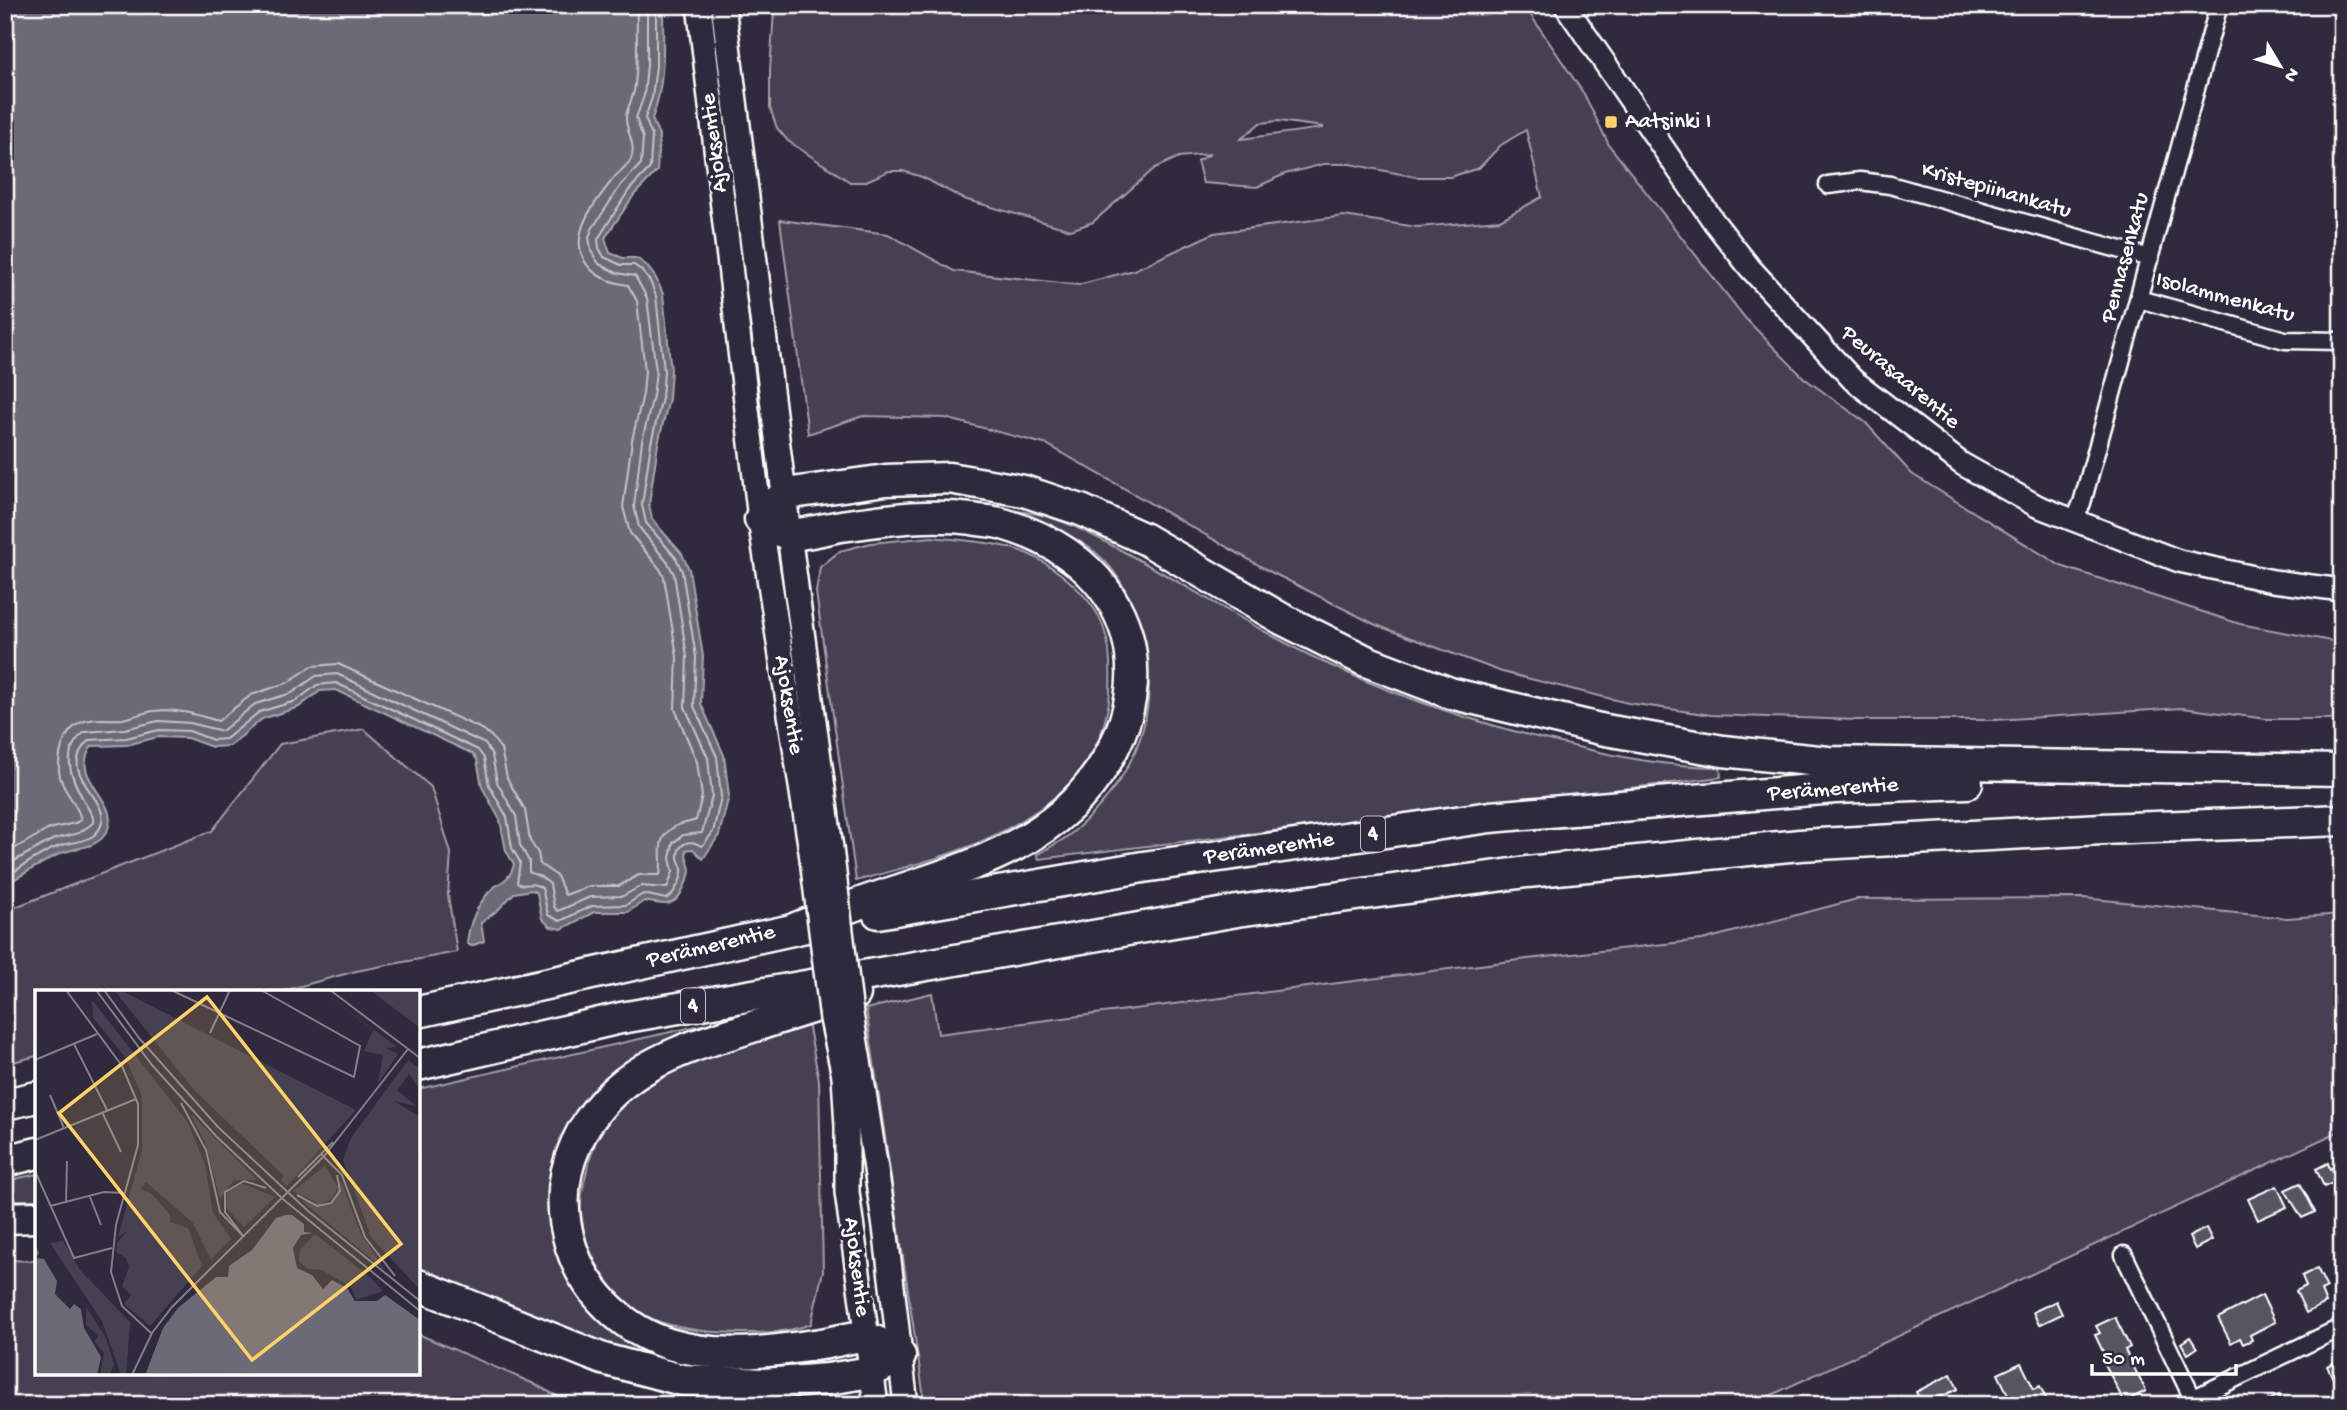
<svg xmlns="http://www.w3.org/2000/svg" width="2347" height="1410" font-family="'Gochi Hand',sans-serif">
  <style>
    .green { fill: #464152; stroke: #a2a0a8; stroke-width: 2; fill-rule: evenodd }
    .water { fill: #6d6a77; stroke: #a7a6ad; stroke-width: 2 }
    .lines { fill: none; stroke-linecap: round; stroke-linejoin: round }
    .shore { stroke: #c5c3c9; stroke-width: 2 }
    .building { fill: #595564; stroke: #fff; stroke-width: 2 }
    .minor-casing { stroke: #fff; stroke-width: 21 }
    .tertiary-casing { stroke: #fff; stroke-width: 26 }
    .secondary-casing { stroke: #fff; stroke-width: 28 }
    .motorway-casing { stroke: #fff; stroke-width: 35 }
    .minor { stroke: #2f2a3d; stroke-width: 16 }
    .tertiary { stroke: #2f2a3d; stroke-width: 21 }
    .secondary { stroke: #2f2a3d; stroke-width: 23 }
    .motorway { stroke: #2f2a3d; stroke-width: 30 }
    .secondary-bridge-casing { stroke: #fff; stroke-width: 28; stroke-linecap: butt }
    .secondary-bridge { stroke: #2f2a3d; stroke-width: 23 }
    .poi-dot { fill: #ffd166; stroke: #2f2a3d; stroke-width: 2.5 }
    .labels { text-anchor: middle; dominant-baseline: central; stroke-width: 7; stroke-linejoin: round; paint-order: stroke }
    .shield { fill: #2f2a3d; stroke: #c1bfc5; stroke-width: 2 }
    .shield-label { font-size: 21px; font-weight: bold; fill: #fff }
    .poi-label { font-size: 23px; fill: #fff; stroke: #2f2a3d; text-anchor: start }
    .street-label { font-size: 23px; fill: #fff; stroke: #2f2a3d }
    .inset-road { fill: none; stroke: #827f8b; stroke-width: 2 }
    .view { fill: #ffd166; fill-opacity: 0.15; stroke: #ffd166; stroke-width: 3.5 }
    .inset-edge { fill: none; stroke: #fff; stroke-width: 3.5 }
  </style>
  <rect width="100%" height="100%" fill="#2f2a3d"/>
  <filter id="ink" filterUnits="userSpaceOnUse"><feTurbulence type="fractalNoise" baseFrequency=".0143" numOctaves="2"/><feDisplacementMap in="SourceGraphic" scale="14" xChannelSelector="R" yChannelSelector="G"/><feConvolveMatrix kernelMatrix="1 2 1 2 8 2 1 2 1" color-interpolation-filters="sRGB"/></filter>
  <g filter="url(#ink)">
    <g class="green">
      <path d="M777,5H1524L1584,94L1609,145L1746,319L1804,378L1865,422L1912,474L2061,566L2240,624L2342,643V719H2267L2182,708L1996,720H1856L1711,715L1628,703L1502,672L1376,625L1269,571L1048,445L945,418L863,416L808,434L780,220L888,234L954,271L1078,285L1134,270L1214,233L1344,216L1417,227L1500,220L1542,197L1526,130L1501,145L1479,168L1450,177H1416L1350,164H1324L1285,174L1257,187L1203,183L1197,161L1210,154L1179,157L1155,168L1093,222L1071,230L964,199L922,177L903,171H889L864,182H850L788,141L777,128L770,108V70L774,11ZM1278,121L1323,127V128L1241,139L1260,123Z"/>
      <path d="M1014,511C1049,512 1083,530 1113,546C1167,574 1218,606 1271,635C1364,687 1465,721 1569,745C1619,757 1668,767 1720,767L1721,777L1039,859L1037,855C1049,847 1063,841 1073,832C1134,779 1163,713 1142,633C1133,602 1120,572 1095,552C1071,533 1041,522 1014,511Z"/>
      <path d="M932,537C958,540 985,541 1011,548C1046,557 1093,594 1104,629C1111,648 1111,672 1110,692C1107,729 1091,765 1063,790C1005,843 929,861 856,881L816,592L820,567L840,551L871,543Z"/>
      <polygon points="364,729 431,787 451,853 448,895 457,952 356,971 279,992 37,992 37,1056 5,1064 5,911 212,831 280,744"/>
      <polygon points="2083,898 2287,918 2342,914 2342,1130 1750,1405 925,1405 866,1009 932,993 938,1034 1527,959 1702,940 1857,899"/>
      <path d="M808,1023L819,1080L823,1271L811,1324C789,1332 767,1333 743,1333C715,1333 687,1331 660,1322C616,1306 584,1257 581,1211C580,1200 583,1186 586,1174C594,1140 602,1122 628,1097C670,1057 754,1040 808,1023Z"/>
      <path d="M706,1024C650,1046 606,1064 573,1118C562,1138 553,1160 552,1183C551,1201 553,1219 554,1237L674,1358L672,1365L645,1359L538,1320L418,1271V1089Z"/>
      <polygon points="37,1174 37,1200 5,1200 5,1181"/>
      <polygon points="5,1260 37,1261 37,1373 418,1373 418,1334 532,1383 574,1405 5,1405"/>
    </g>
    <path class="water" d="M5,5H663C663,43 666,82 652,119L659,135L657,171L634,195L605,238L610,253L623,258H636L646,265L656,278L663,294L671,370L669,399L658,444L649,504L652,519L682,554L689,569L703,656L701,704L724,755L729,796L719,835L703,859L693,849L686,850C685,858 690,864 690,871C690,876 686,883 684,887C676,909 663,905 644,901L628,912H594L562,929L551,927L542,919L537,893L532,890L514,893L499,909L481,923L484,941L471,946L467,943C469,924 476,907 489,892C500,880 510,882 514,864L506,851L500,820L482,787L477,760L473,754L336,690L320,691L299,707L262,719L230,746L212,747L187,738L158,737L127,745L92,746C68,779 120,799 108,829C99,851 74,846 57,855C40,864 22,875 5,885Z"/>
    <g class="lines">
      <g class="shore">
        <path d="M5,854L49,829L75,823L81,820C78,803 60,789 59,771C58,750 66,723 90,720C101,718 112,720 123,719C133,717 144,712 154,711C177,708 197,715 218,721L251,695L287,683L312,666L338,664L484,730L492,737L501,749L507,778L525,810L530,841L538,853L540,864L557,876L565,895L590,886H619L639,875H660C664,858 653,839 674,827C680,823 689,823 696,820L702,796L697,762L675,709L677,657L664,577L660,569L630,533L623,507L632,440L643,394L645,371L637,301L628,285C610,282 593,277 584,260C569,231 597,200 613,179C618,172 628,166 631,159C637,143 625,131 626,117C627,108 632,100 634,91C639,63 636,34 637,5"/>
        <path d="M5,866L54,839L79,833L93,823V817C79,791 53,756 85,732L125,729L158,721L190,723L222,731L255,704L292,693L316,676L337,674L485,744L492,755L497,782L516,816L520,845L529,861V872L541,877L550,884L554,907L558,911L590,897L623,896L641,886L667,888L673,872L670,858L673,843L683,835L702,833L712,796L708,758L685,707L687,657L674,574L668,563L639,527L634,506L642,441L653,396L656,371L647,298L635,276L617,273L599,264L591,251L589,237L592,229L621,185L641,164L643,138L636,118L644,96L647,65V5"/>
        <path d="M5,877C22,867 39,854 57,847C69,842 82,843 93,836C98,832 101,828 102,822C108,797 55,773 89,740L126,738L159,730L189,731L213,740L226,739L259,712L296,701L317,685L336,683L478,750L484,758L489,785L507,817L512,848L520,862L517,883C524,888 531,880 542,888L548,915L560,921L592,906L626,905L643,894L666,899L671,896C676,889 683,878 682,869C681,866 679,862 678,858C677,844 689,838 701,846L704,844L713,832L721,797L717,757L694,706L696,657L682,571L676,558L646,523L642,505L651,443L662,398L664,371L656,296L650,281L641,270L634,265H621L604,257L599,248L598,239L629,190L650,168L652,136L645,118L652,98L656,66V5"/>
      </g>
    </g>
    <g class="building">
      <polygon points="2328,1163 2330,1169 2342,1163 2342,1179 2324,1187 2316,1169"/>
      <polygon points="2300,1183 2315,1212 2302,1218 2285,1190"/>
      <polygon points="2277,1186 2287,1207 2258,1220 2248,1199"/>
      <polygon points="2206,1228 2212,1240 2195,1249 2189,1237"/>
      <polygon points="2317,1268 2327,1288 2321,1291 2326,1303 2306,1313 2296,1291 2306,1286 2302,1276"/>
      <polygon points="2262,1295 2275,1322 2250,1335 2252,1340 2243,1344 2240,1338 2231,1343 2218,1318"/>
      <polygon points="2056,1301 2062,1314 2039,1325 2033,1312"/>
      <polygon points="2115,1317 2130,1347 2125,1350 2146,1391 2124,1402 2103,1360 2106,1358 2095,1335 2100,1333 2096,1326"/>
      <polygon points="2190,1337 2197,1348 2188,1354 2181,1343"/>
      <polygon points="2342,1358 2342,1387 2338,1389 2327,1366"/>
      <polygon points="2021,1363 2034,1389 2040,1386 2049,1405 2013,1405 1998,1374"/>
      <polygon points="1951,1374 1958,1389 1922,1405 1916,1392"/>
      <polygon points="2279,1395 2284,1405 2259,1405"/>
      <polygon points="1853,1396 1857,1405 1834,1405"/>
    </g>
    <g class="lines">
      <g class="minor-casing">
        <g id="minor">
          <polyline points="1828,185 1860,181 1890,185 2150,258"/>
          <polyline points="2139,299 2285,340 2342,341"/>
          <polyline points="2074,521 2082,503 2219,5"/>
          <polyline points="2124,1255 2193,1399"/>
          <polyline points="2180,1405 2342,1327"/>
        </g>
      </g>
      <g class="tertiary-casing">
        <g id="tertiary">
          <polyline points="1565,5 1714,222 1750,268 1853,380 1962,464 2037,506 2179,561 2273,581 2342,590"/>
          <polyline points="2193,1399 2197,1405"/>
        </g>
      </g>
      <g class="secondary-casing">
        <g id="secondary">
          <polyline points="699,5 760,519 811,851"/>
          <polyline points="723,5 789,534 831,848"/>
          <polyline points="861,1073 885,1227 906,1405"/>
          <polyline points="844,1076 847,1127 847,1192 876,1405"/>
        </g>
      </g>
      <g class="motorway-casing">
        <g id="motorway">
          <polyline points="878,913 1143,867 1490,817 1835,788 1967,783"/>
          <path d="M796,928C822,918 848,907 875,898C974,865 1075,841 1120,734C1133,703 1136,667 1127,635C1110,576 1061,541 1003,524C994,521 982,521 972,519C927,513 885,520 841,526C829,528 798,536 788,534C779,532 768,524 760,519L785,494L886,480L949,478L1024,491L1081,510L1145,539L1282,619L1366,661L1450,693L1600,729L1723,751L1828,762L2342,770"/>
          <path d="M855,994C820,1005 785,1016 749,1028C678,1050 610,1070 576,1144C561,1177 560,1212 571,1247C585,1292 624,1330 669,1344C719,1359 770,1352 821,1344C832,1343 858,1334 867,1338C879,1341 890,1350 900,1356"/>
          <polyline points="418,1012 815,925"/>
          <polyline points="418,1065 621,1018 1237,911 1527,872 1800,845 2102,829 2342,820"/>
          <polyline points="5,1104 37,1097"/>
          <polyline points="5,1161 37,1153"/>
          <polyline points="5,1218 37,1217"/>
          <polyline points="418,1285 603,1359 682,1380 764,1384 828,1379 871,1372 900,1356"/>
        </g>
      </g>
      <use href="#minor" class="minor"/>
      <use href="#tertiary" class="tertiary"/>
      <use href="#secondary" class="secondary"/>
      <use href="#motorway" class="motorway"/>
      <g class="secondary-bridge-casing">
        <g id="secondary-bridge">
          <polyline points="831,848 851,1014 861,1073"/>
          <polyline points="811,851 832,1019 844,1076"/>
        </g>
      </g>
      <use href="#secondary-bridge" class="secondary-bridge"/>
    </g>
  </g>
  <rect class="poi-dot" x="1604" y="115" width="14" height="14" rx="3.5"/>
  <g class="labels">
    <g class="shield">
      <rect x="1361" y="816.5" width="24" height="35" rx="5"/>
      <rect x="681" y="988.5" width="24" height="35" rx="5"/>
    </g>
    <g class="shield-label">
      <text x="1373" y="834">4</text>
      <text x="693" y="1006">4</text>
    </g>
    <g class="poi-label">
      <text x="1625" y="122">Aatsinki I</text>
    </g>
    <g class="street-label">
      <text transform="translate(715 143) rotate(-97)">Ajoksentie</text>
      <text transform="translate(1996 191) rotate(16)">Kristepiinankatu</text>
      <text transform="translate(2126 258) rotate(-75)">Pennasenkatu</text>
      <text transform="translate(2225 298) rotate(15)">Isolammenkatu</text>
      <text transform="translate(1900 378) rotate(40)">Peurasaarentie</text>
      <text transform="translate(788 705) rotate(81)">Ajoksentie</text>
      <text transform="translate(1833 790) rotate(-4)">Perämerentie</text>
      <text transform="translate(1269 849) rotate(-8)">Perämerentie</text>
      <text transform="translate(711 947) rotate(-13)">Perämerentie</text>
      <text transform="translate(856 1267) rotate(83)">Ajoksentie</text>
    </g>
  </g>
  <g transform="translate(35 990)">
    <rect width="385" height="385" fill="#2f2a3d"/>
    <path d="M79,0H85L321,120L252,196L245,190L249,186L159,100ZM285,0L362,57L351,58L363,64L343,93L348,65L329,61L338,40ZM335,0H385V38L348,10ZM57,10L152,131L170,174L178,223L196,249L176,270L158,233L111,192L105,199L116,203L135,225V232L153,238L167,276L115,336L89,314L96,305L87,296L94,277L91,268L81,262L82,253L92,241L83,247L107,160V106L90,67L58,28ZM373,70L385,79V100L374,84L362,100L381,116L359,111L385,127V300L336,247L308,170L316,148ZM156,126L157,125L222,190H199L185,209L170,152ZM290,176L303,197L297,209L285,214L258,201ZM306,191L326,244L351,281L267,211L296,215ZM206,193L240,207L209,237L191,218L192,202ZM280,244L335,287L348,301L321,310L316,297L287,280L273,279L264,272L265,260ZM28,251L45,280L95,332L91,385H86L67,331L15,253ZM51,317L71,348L79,374L75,385H65L69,363L60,352L63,345L51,335Z" fill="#464152"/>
    <path d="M250,225H257L269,234V242L278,243L266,245L258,258L262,278L277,285L288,299L297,290L312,298L320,311H342L350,305L385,330V385L111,383L128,338L143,318L181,287H193L194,276L217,260L241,228ZM0,254L4,263L1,268L9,269L22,291L20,304L35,319L39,314L46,319L49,338L66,367L62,385H0Z" fill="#6d6a77"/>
    <path class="inset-road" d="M31,0L87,76L103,114V155L81,235L76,282L87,316L116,343M61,0L117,75L181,146L249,210L385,321M69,0L104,48L183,137L273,221L385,311M136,0L319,87L325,56L226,0M295,0L385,68M175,43L195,0M39,54L72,120M0,70L62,44M15,105L29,138M146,113L171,160L185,222L209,247M67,122L86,162M0,150L101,109M286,164L307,185L330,247L360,286M0,181L39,268L77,258M263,187L298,152M262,205L282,216L296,213L305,201L302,185M55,207L66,235M31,213L32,171M15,216L69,202L89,203M209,247L190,222V202L209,191L231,198M97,385L117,343L137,317L290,165L373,59"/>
    <path class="view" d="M172,7L366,254L217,370L24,123Z"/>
    <rect width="385" height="385" class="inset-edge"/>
  </g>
  <rect width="2347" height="1410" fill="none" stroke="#2f2a3d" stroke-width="28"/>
  <rect x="14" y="14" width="2319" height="1382" fill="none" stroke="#fff" stroke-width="2.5" filter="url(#ink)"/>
  <g transform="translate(2280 66) rotate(128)" stroke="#2f2a3d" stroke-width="5" paint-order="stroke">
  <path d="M0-5L12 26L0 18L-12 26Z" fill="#ffffff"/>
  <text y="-10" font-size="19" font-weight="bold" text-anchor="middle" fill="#ffffff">N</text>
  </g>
  <path d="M2092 1364v10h144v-10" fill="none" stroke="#ffffff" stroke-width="3.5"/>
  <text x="2102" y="1364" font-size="21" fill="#ffffff" stroke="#2f2a3d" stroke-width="5" paint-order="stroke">50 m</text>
</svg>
